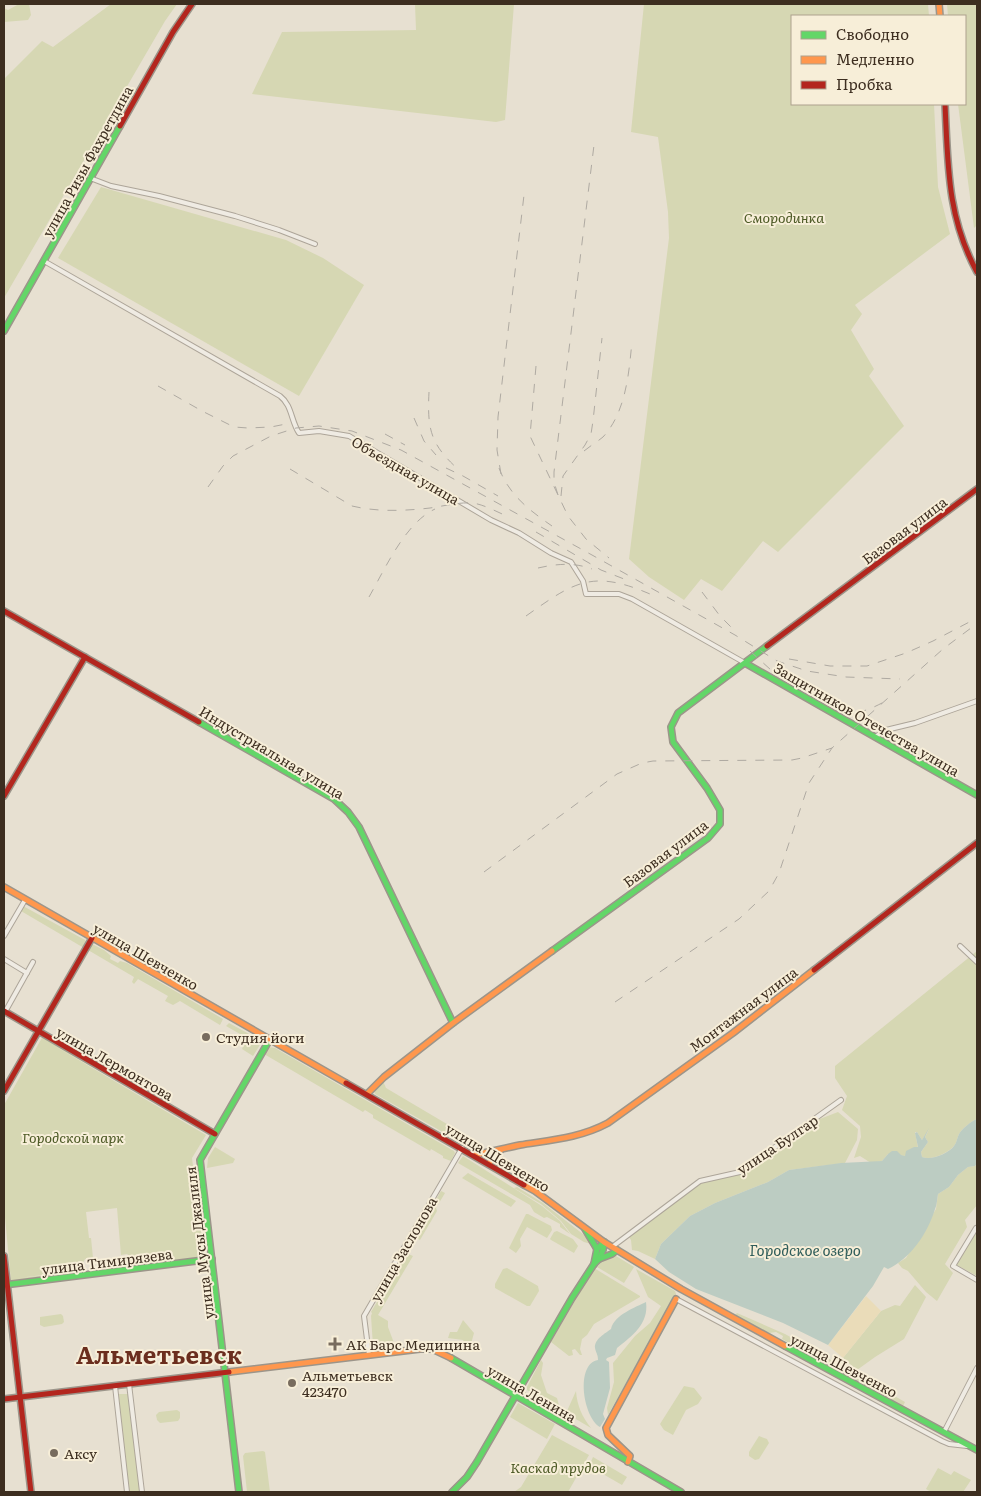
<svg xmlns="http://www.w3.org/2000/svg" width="981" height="1496" font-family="Literata,serif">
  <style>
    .green { fill: #d6d7b3 }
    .sand { fill: #eadcb9 }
    .water { fill: #bcccc2 }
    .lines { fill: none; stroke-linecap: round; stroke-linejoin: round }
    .street-casing { stroke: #ada599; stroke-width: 6 }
    .fast-casing { stroke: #9c958a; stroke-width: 8 }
    .slow-casing { stroke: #9c958a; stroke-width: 8 }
    .jam-casing { stroke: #9c958a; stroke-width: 8 }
    .street { stroke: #efebe3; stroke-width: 4 }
    .fast { stroke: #63d668; stroke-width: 5 }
    .slow { stroke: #ff974d; stroke-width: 5 }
    .jam { stroke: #b3261e; stroke-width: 5 }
    .rail { stroke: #afaaa2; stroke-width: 1; stroke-dasharray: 9 9; stroke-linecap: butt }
    .poi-dot { fill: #786c5e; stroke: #f7eed8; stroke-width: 2 }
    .labels { text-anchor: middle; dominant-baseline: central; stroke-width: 4; stroke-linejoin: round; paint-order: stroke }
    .street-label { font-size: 14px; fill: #3d2e20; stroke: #f7eed8 }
    .park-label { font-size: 14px; font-style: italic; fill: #4d5a26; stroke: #f7eed8 }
    .poi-label { font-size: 14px; fill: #3d2e20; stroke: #f7eed8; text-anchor: start }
    .water-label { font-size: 15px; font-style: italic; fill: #2f5d5a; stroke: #f7eed8 }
    .town-label { font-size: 24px; font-weight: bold; fill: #6b2e1e; stroke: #f7eed8 }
  </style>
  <rect width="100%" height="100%" fill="#e7e0d1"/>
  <g class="green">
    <polygon points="19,4 29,4 31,15 28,20 4,22 4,8 8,10"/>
    <polygon points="111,4 177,4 165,21 4,298 4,79 42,41 53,47"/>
    <polygon points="415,4 514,4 505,120 496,122 252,94 282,32 416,30"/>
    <polygon points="644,4 928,4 929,16 792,16 792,104 934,104 938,187 950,234 855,305 862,314 851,330 874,369 869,376 904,426 778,552 763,541 722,591 701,579 684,600 649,577 629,559 669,238 668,212 658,137 631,132"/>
    <polygon points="947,4 977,4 977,225 974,228 958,104 965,104 965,16 948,16"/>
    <polygon points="101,187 286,240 323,258 364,285 299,396 58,258"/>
    <polygon points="23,906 85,940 86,942 84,948 21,911"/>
    <polygon points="92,944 104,950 111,956 110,959 118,963 120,961 127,963 223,1019 220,1025 180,1001 173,1005 165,1001 168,996 138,979 134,984 132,982 134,977 88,950"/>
    <path d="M977,951V1119C971,1121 962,1129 959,1134C957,1138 957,1142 954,1146C948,1153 931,1161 922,1157L921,1152L928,1142L925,1137L929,1129L922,1140L917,1132H915L918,1148L905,1156L888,1154L882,1161L871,1163L860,1156L854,1158L861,1137L860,1126L842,1110L847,1096L835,1078V1066Z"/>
    <polygon points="229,1023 260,1040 259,1041 261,1043 253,1056 242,1049 247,1038 226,1026"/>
    <polygon points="43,1036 124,1085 55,1046 206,1135 192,1158 204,1257 202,1260 148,1265 147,1263 132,1265 131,1257 127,1254 121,1255 117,1208 86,1212 89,1238 91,1238 93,1258 85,1259 83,1263 84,1270 18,1278 67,1273 68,1274 11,1281 4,1207 4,1105"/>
    <polygon points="268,1047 275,1048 454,1151 455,1153 451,1161 443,1158 443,1156 431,1149 430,1151 373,1118 373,1115 365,1110 363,1112 264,1054"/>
    <polygon points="383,1081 386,1088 479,1143 483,1146 482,1148 473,1149 375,1094 374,1090"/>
    <polygon points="838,1112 858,1129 857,1140 845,1163 789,1170 768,1182 715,1203 690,1216 661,1244 655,1259 638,1251 632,1250 631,1240 629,1237 704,1181 740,1173 812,1122"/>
    <polygon points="215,1147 235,1159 233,1163 207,1168 208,1158"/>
    <polygon points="463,1156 542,1206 560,1221 570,1234 560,1227 560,1224 547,1217 544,1218 534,1212 530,1205 458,1163"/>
    <polygon points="977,1163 977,1205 965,1220 967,1227 945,1264 953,1273 937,1301 926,1292 908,1271 902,1268 898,1263 906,1258 936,1209 938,1194 949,1187 958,1175 968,1167 975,1166"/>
    <polygon points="468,1173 516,1201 511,1207 462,1178"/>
    <polygon points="517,1187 543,1203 588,1238 591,1244 584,1242 571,1234 561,1221 541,1204 514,1188"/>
    <polygon points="441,1191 445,1193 436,1208 437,1211 420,1240 414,1237"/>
    <polygon points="526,1214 528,1214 551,1226 552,1230 547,1238 527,1227 520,1239 521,1246 516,1253 509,1248"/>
    <polygon points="977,1226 977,1276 955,1264"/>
    <polygon points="557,1231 573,1239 578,1246 574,1253 551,1240 550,1239 554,1232"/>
    <polygon points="406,1253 413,1256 378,1315 388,1321 388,1327 394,1343 373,1346 371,1316 372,1313 371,1312"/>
    <polygon points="611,1256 616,1256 634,1267 624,1283 597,1267 602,1261"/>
    <polygon points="507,1268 538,1286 539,1291 530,1306 527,1306 495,1288 495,1284 503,1269"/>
    <polygon points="594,1268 640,1296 640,1297 594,1324 587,1335 582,1339 580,1349 582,1355 580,1355 575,1349 572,1350 573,1355 569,1356 551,1342"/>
    <polygon points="636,1269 675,1291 676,1294 608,1415 607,1408 614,1382 613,1363 635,1336 650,1323 661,1306 648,1297"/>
    <polygon points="915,1285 926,1297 904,1339 875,1357 857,1370 843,1358 881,1311 895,1305 900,1306"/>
    <polygon points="737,1313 785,1334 905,1402 903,1406 782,1339 783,1336 776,1332 769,1333 735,1315"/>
    <polygon points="61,1314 63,1316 64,1322 62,1324 44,1327 40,1325 40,1317"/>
    <polygon points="463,1320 474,1333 471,1344 467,1346 463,1340 448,1338 450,1332 457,1332"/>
    <polygon points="541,1360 543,1363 541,1375 547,1393 557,1398 560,1409 527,1390 527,1387"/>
    <polygon points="684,1386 694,1388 702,1398 698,1404 686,1410 673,1435 664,1430 660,1424"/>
    <path d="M576,1391C577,1405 582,1417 591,1428L569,1415L567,1411Z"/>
    <polygon points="525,1392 562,1414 565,1422 522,1397"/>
    <polygon points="118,1394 129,1394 140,1492 129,1492"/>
    <polygon points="518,1403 555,1424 547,1439 510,1417"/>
    <polygon points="177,1410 180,1412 180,1418 178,1421 160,1423 157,1420 156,1415 159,1412"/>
    <polygon points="552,1435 589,1455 568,1492 514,1492 521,1487"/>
    <polygon points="759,1436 767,1439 769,1443 759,1459 755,1460 749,1456 749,1452"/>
    <polygon points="263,1451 265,1452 270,1492 247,1492 243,1456 245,1453"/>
    <polygon points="593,1457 627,1477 622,1485 589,1466"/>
    <polygon points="938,1468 951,1475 954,1471 971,1480 963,1492 931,1492 926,1489"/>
  </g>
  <polygon class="sand" points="866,1296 881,1311 843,1358 828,1345"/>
  <g class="water">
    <path d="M977,1119V1163L975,1166L968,1167L958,1175L949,1187L938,1194C937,1199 937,1205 935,1209C928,1233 910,1259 888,1269L884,1267L873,1286L828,1345L783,1323L696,1289L669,1272L655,1259L661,1244L690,1216L715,1203L768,1182L789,1170L841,1163L882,1161L888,1154L892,1151H897L901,1155L905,1156L906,1151L914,1147H918L915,1133L917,1132L922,1140L929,1128L925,1137L928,1142L921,1152L922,1157C931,1161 949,1153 954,1146C957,1142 957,1138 959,1134C962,1129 971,1121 977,1119Z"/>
    <path d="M646,1302C649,1324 632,1336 617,1348L615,1355L607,1358L606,1360L609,1362L610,1388L603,1414L605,1419L600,1427C583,1417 575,1364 598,1360C598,1354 596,1353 595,1348C594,1339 606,1333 611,1329C614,1315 636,1307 646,1302Z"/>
  </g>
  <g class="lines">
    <g class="street-casing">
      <g id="street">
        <polyline points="90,178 111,186 159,196 235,216 279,230 315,244"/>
        <path d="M44,261L280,396C292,405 291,421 299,433L319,431L349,436L491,520L519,533L551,553L571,562L583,581L586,594H619L632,599L745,663"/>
        <polyline points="875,737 886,730 915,723 977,701"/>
        <polyline points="4,936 25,900"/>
        <polyline points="960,946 977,962"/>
        <polyline points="4,959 27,973"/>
        <polyline points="5,1012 33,962"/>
        <polyline points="976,1228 953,1266 977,1280"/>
        <polyline points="612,1247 700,1181 740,1172 841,1100"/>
        <polyline points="676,1299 942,1441 949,1444 967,1446"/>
        <polyline points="369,1355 364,1316 462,1148"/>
        <polyline points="129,1384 142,1492"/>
        <polyline points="115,1386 127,1492"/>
        <polyline points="944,1432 977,1368"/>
      </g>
    </g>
    <g class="fast-casing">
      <g id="fast">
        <polyline points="4,331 120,126"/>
        <polyline points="745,663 977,795"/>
        <polyline points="199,722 334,799 348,812 359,827 453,1023"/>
        <polyline points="552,951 708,838 720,824 720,810 707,788 673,742 671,727 678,713 767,646"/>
        <polyline points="585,1229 597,1249"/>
        <polyline points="599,1259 603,1250 604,1242"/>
        <polyline points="594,1264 597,1249 604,1242"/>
        <polyline points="4,1285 212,1259"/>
        <polyline points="785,1346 977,1450"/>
        <polyline points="451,1358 681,1492"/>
        <polyline points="239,1492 200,1160 270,1039"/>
        <polyline points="452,1492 467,1477 477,1462 572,1298 594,1264 599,1259 612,1254 617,1250"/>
      </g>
    </g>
    <g class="slow-casing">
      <g id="slow">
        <polyline points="939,4 940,16"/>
        <polyline points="4,887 346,1083"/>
        <polyline points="367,1094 384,1077 453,1023 552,951"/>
        <path d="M474,1155C490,1152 505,1148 520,1145C551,1140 580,1138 608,1123L733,1033L814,970"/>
        <polyline points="489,1163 500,1151"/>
        <polyline points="524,1185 535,1191 604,1242 681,1289 785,1346"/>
        <polyline points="229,1372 420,1349 432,1349 451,1358"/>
        <polyline points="628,1462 630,1456 608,1435 606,1428 676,1299"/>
      </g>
    </g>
    <g class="jam-casing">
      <g id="jam">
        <path d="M945,104C948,165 947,217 977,272"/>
        <polyline points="120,126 173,32 192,4"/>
        <polyline points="4,611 199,722"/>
        <polyline points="767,646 977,489"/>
        <polyline points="4,796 85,657"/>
        <polyline points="814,970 977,843"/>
        <polyline points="4,1011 215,1134"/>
        <polyline points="346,1083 524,1185"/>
        <polyline points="4,1091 92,938"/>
        <polyline points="4,1256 31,1492"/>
        <polyline points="4,1399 229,1372"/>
      </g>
    </g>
    <use href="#street" class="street"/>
    <use href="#fast" class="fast"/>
    <use href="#slow" class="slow"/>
    <use href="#jam" class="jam"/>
    <g class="rail">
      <polyline points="536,366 530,436 568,516 586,539 609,558"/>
      <polyline points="158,386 202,411 234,427 248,428 271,427 291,423"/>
      <path d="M429,392C427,431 431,445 460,471"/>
      <polyline points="414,418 424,441 436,455"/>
      <polyline points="385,434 405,445"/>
      <path d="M584,451C590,446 597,442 603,437C626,412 629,373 632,341"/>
      <polyline points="446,468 463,476 498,496"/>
      <path d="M499,468C509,495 529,510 552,526"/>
      <path d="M290,469L352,506C377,512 404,511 430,508C444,506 459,502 473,503C485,505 497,512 509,517"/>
      <polyline points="501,474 497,450 498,417 524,195"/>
      <polyline points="208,487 223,466 233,456 271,436 296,428 319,426 352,431 401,450 592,555 735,635 777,661 807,671 846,677 900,679"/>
      <polyline points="558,495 554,482 554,472 594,145"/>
      <polyline points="561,496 563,476 585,445 591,434 593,421 602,338"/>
      <polyline points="536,532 601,570 624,579"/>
      <path d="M538,568C555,564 574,562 592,569"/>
      <polyline points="702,592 720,616 733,629"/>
      <path d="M369,597C385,569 405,523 435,509"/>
      <path d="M526,616C574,582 592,569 650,594"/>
      <path d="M750,651L771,670L843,712C862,714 870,709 886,701"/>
      <polyline points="789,659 830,666 867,666 906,653 933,641 977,618"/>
      <polyline points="484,872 617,774 642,763 653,761 792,760 802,758 832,748 943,649 975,625"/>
      <polyline points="615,1002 739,919 769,891 779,873 809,783 832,748"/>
    </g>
  </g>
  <g class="poi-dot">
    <circle cx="206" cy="1037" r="5"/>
    <path d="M332.5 1336.5h5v5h5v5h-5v5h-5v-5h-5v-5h5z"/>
    <circle cx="292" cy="1383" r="5"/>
    <circle cx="54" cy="1453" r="5"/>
  </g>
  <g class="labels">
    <g class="street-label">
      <text transform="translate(87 161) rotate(-61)">улица Ризы Фахретдина</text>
      <text transform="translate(406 470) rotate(30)">Объездная улица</text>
      <text transform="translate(904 530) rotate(-37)">Базовая улица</text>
      <text transform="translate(867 719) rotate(30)">Защитников Отечества улица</text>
      <text transform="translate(272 752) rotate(31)">Индустриальная улица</text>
      <text transform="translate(665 853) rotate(-37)">Базовая улица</text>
      <text transform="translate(146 956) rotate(30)">улица Шевченко</text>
      <text transform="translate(743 1009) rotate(-37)">Монтажная улица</text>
      <text transform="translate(115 1063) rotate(30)">улица Лермонтова</text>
      <text transform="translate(777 1144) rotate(-34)">улица Булгар</text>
      <text transform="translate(498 1157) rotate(31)">улица Шевченко</text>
      <text transform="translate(199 1243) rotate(-97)">улица Мусы Джалиля</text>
      <text transform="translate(403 1249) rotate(-60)">улица Заслонова</text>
      <text transform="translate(107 1261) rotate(-7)">улица Тимирязева</text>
      <text transform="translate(844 1365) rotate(28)">улица Шевченко</text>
      <text transform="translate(532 1393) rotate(30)">улица Ленина</text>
    </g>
    <g class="park-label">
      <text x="784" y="217">Смородинка</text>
      <text x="73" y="1137">Городской парк</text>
      <text x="558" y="1467">Каскад прудов</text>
    </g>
    <g class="poi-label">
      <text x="216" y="1037">Студия йоги</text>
      <text x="346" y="1344">АК Барс Медицина</text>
      <text x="302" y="1375">Альметьевск<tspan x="302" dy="16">423470</tspan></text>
      <text x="64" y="1453">Аксу</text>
    </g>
    <g class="water-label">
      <text x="805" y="1249">Городское озеро</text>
    </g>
    <g class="town-label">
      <text x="159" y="1353">Альметьевск</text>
    </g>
  </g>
  <rect width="981" height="1496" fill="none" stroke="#3d2e20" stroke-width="10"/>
  <rect x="791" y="15" width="175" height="90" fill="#f7eed8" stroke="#ada18e"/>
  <rect x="801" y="31" width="25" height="8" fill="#63d668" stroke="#ada18e"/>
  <text x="836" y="40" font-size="15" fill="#3d2e20">Свободно</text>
  <rect x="801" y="56" width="25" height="8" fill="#ff974d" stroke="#ada18e"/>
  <text x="836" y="65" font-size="15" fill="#3d2e20">Медленно</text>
  <rect x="801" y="81" width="25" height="8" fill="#b3261e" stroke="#ada18e"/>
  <text x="836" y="90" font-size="15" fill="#3d2e20">Пробка</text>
</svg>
